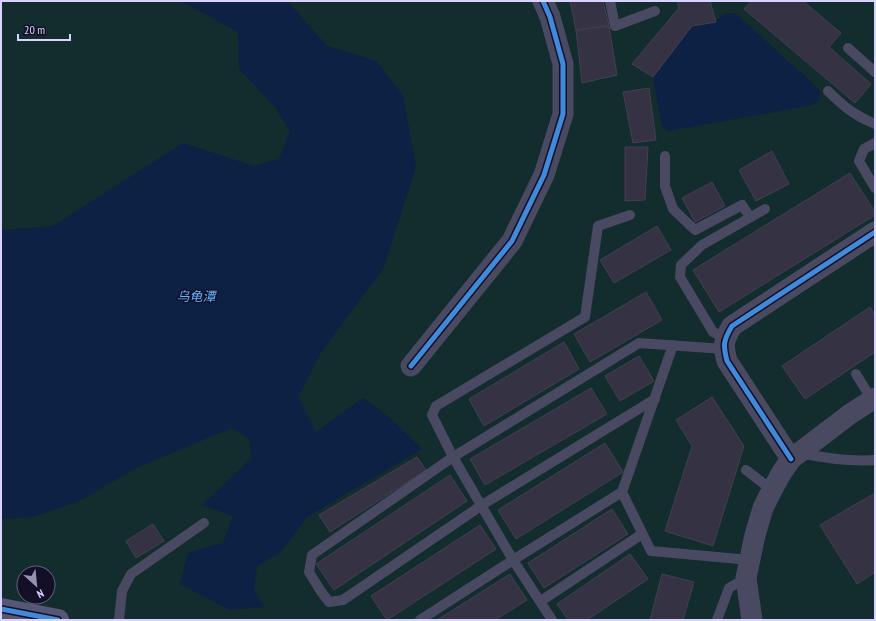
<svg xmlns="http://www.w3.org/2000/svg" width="876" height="621" font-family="'PT Sans Narrow','Noto Sans SC',sans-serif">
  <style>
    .green { fill: #132c2d; fill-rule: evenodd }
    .water { fill: #0d2144 }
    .building { fill: #343243; stroke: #433f54 }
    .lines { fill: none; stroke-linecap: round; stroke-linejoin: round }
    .lane { stroke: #4a4962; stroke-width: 10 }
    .street { stroke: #4a4962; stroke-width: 21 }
    .secondary { stroke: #575674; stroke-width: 22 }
    .cycleway-casing { stroke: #130f26; stroke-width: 8 }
    .cycleway { stroke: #408adc; stroke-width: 5 }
    .labels { text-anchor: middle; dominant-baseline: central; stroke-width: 3; stroke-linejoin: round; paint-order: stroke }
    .water-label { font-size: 13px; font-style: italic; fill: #62b6ff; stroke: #130f26 }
  </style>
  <rect width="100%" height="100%" fill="#161421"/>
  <path class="green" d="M1,1H875V620H1ZM24,573H48V597H24Z"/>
  <g class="water">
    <polygon points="181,1 282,1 289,3 327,46 376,61 403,95 416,167 383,269 320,354 298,397 316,432 363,398 391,419 422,449 307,517 281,552 257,566 254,589 264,607 230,610 180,584 188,553 223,543 233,516 202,505 252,458 249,439 232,428 138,467 81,500 34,517 1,519 1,230 53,226 183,143 254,166 279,159 290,131 275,107 239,69 238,32"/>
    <polygon points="735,13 820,90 819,100 813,105 668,131 662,126 653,77 692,26 716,22 723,14"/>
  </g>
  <g class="building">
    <polygon points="570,1 603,1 609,26 576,30"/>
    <polygon points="677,1 710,1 716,22 692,26 653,77 632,64 679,8"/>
    <polygon points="751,1 803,1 841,33 829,47 871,84 855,103 744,9"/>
    <polygon points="609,26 617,75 582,83 576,30"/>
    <polygon points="649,88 656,140 633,143 623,92"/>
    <polygon points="625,147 648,147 645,200 625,201"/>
    <polygon points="772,151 789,184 756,201 739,170"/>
    <polygon points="850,173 875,212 875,215 719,312 693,270"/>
    <polygon points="712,182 725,206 695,222 682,198"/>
    <polygon points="657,226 671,250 614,283 600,260"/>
    <polygon points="646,292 662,320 590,362 574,334"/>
    <polygon points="870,307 875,315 875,352 805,399 782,366"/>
    <polygon points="564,342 579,369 484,426 469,399"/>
    <polygon points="639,356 654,381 620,401 605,376"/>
    <polygon points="591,388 607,414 485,485 470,459"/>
    <polygon points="712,397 744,446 713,546 665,531 692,446 676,420"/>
    <polygon points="605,443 623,472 516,539 498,510"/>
    <polygon points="417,457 426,470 330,532 319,515"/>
    <polygon points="450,475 467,501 334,590 316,564"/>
    <polygon points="875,493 875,572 857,584 820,525"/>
    <polygon points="612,509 628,534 544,588 528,563"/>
    <polygon points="153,524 164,541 136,558 126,541"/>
    <polygon points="480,525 496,549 387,620 371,596"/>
    <polygon points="630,554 648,579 587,620 568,620 557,604"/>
    <polygon points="510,574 527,600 495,620 437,620"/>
    <polygon points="662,574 694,582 683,620 650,620"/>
  </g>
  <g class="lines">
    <g class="lane">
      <polyline points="610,1 615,26 655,11"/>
      <polyline points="848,48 875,72"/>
      <path d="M828,91C844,107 854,115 875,124"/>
      <polyline points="875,143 864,149 859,161 875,188"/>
      <polyline points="665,156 665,186 673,209 695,230 742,205 750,217"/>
      <polyline points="725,338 713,332 680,277 681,265 702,245 765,209"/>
      <polyline points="673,345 622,492 651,551 750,560"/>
      <polyline points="856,374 872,400"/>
      <polyline points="655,399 482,505 343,600 329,602 320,590 309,572 312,555 453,457 639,343 724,349"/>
      <path d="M800,453C824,458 850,462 875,460"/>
      <polyline points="746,470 772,490"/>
      <polyline points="541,601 642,534"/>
      <polyline points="119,620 122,591 131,574 204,523"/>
      <polyline points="420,620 513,560 622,492"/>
      <polyline points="552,620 513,560 453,457 432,415 436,406 585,317 598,226 630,215"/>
      <polyline points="717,620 729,588 746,578"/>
    </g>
    <g class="street">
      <polyline points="411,366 512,241 544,175 563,114 563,64 550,17 543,1"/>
      <path d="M791,459L727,361C723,345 723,341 732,326L875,232"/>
      <polyline points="752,620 746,578 755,535 763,508 772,490 782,472 791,459 850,414 875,398"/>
    </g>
    <polyline class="secondary" points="1,609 58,620"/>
    <g class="cycleway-casing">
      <g id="cycleway">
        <polyline points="411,366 512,241 544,175 563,114 563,64 550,17 543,1"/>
        <path d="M791,459L727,361C723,345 723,341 732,326L875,232"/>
        <polyline points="1,609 58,620"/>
      </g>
    </g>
    <use href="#cycleway" class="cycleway"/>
  </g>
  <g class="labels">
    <g class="water-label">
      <text x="196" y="296">乌龟潭</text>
    </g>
  </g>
  <rect width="876" height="621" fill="none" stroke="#d9d4ff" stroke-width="4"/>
  <g transform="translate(36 585) rotate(153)"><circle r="19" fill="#130f26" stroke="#625e7d"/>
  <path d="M0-3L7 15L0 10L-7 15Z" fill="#9591b1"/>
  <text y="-6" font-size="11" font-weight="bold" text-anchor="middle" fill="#d9d4ff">N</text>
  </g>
  <path d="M18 34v6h52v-6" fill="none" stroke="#d9d4ff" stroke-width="2"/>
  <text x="24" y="34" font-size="12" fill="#d9d4ff" stroke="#130f26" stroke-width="3" paint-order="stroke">20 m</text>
</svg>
